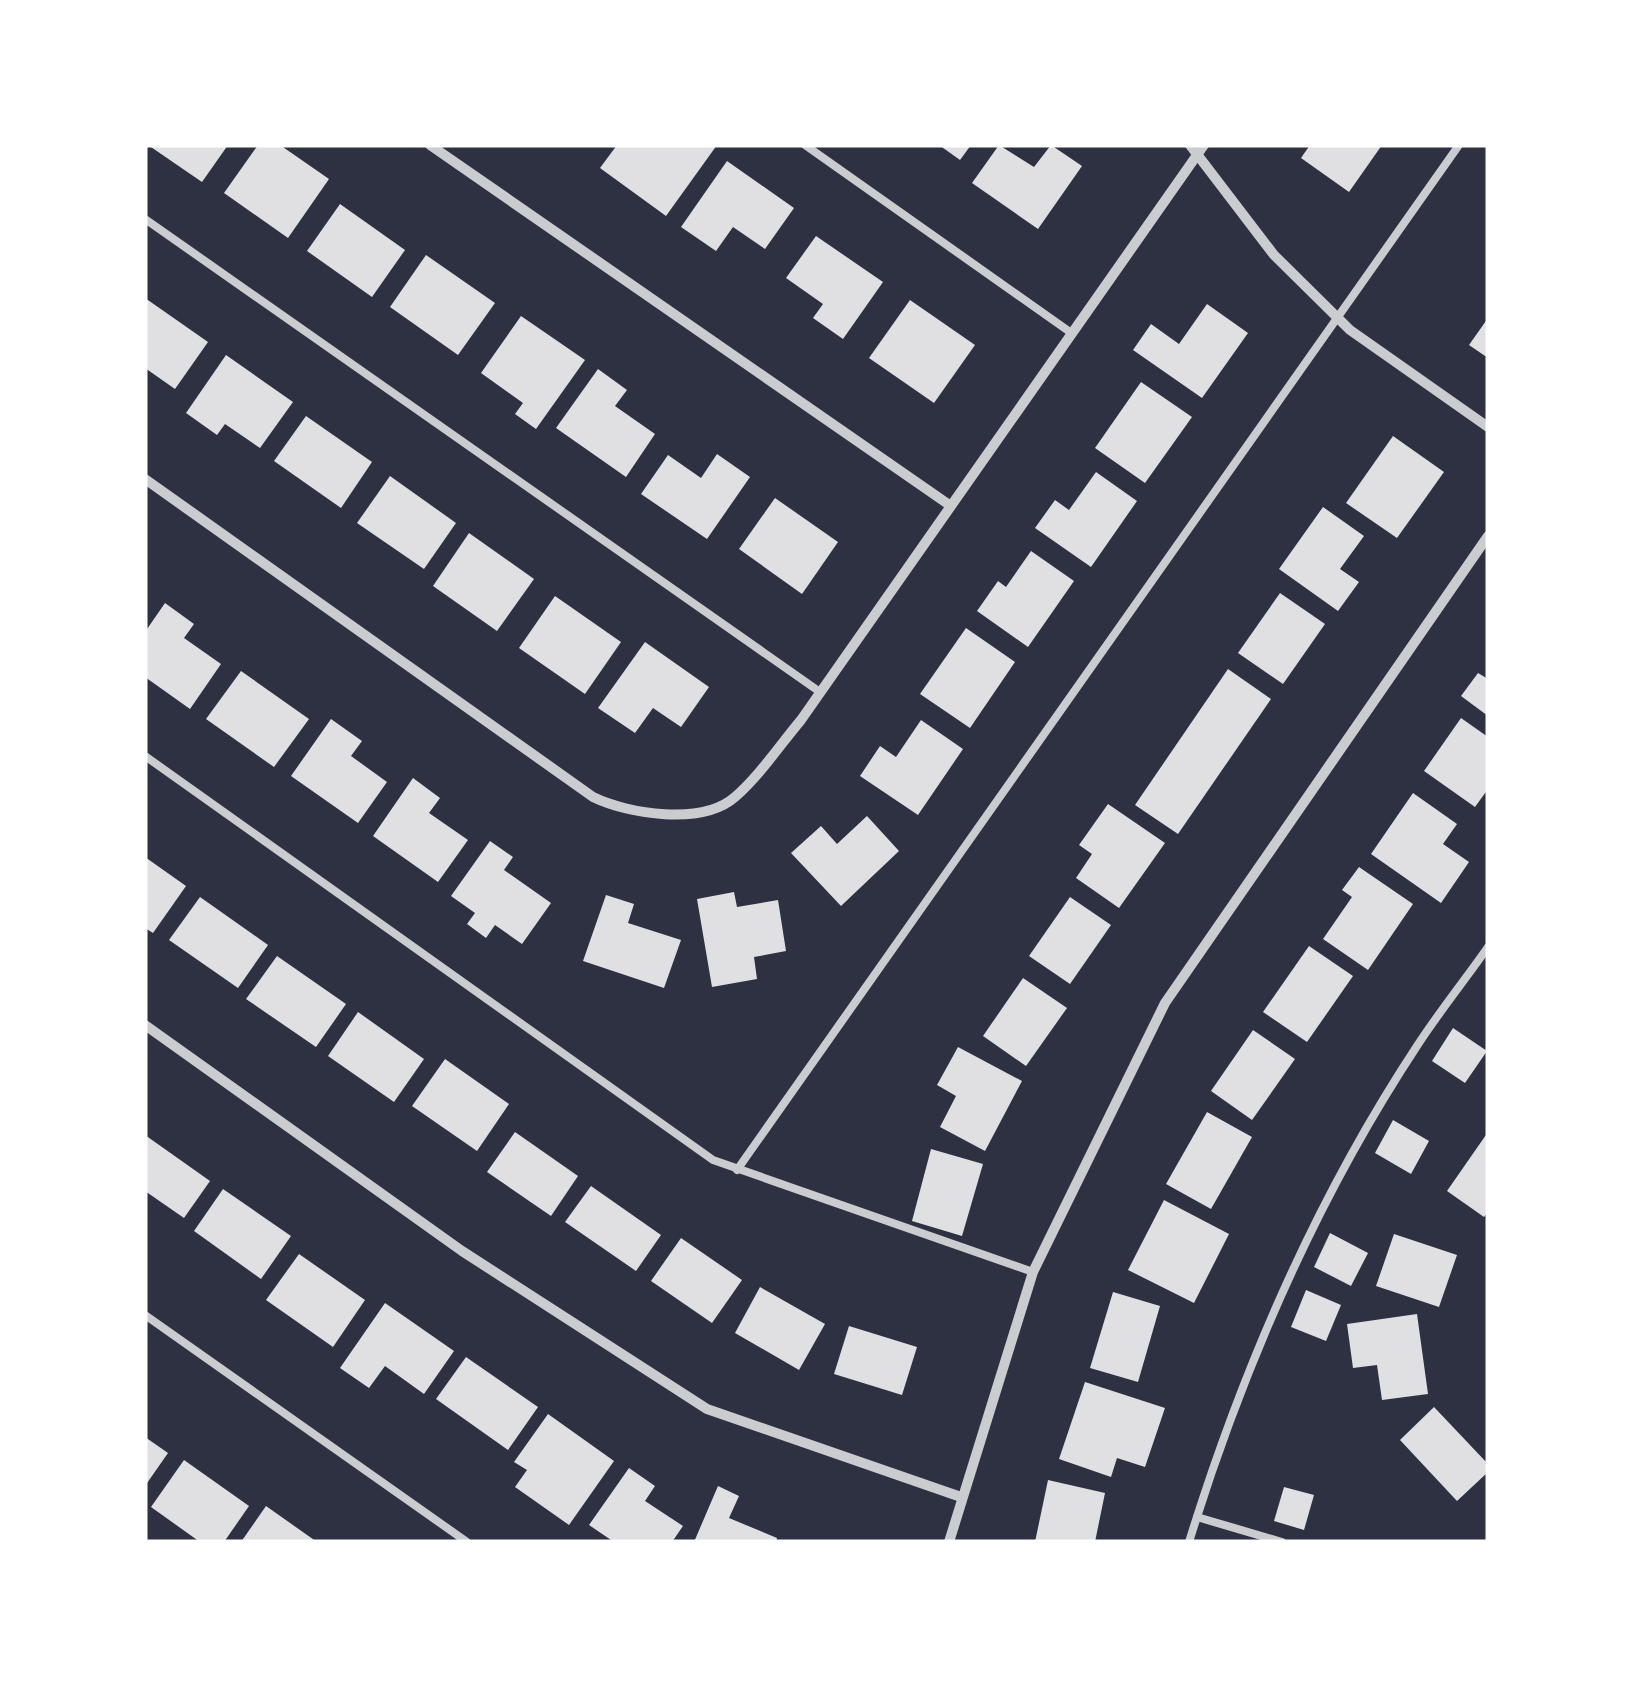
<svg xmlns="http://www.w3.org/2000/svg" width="1633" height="1687" font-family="'Alegreya Sans',sans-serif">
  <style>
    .building { fill: #e0e0e3 }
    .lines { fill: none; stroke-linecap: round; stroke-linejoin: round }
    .service { stroke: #caccd0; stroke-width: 8 }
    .minor { stroke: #caccd0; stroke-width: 10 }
  </style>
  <rect width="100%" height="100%" fill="#2d3142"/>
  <g class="building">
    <polygon points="148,145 228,145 202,182"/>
    <polygon points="258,145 280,145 329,179 288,238 224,193"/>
    <polygon points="617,145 717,145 666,216 600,168"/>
    <polygon points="939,145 971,145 960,160"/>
    <polygon points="999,145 1034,167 1051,145 1082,166 1038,229 972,183"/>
    <polygon points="1310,145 1382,145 1349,192 1301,158"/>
    <polygon points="727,161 794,208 765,249 733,227 716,251 681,227"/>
    <polygon points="340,204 405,250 372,297 307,251"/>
    <polygon points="816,236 883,282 843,339 813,318 823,304 786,278"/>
    <polygon points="426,255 495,303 458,355 390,307"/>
    <polygon points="145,298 208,342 175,389 145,368"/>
    <polygon points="910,300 975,345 934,403 869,358"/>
    <polygon points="1207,304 1248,333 1202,398 1133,350 1151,324 1179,344"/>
    <polygon points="521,316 585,360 536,429 515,414 523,403 481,373"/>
    <polygon points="1488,318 1488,358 1469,345"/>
    <polygon points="226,355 293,402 260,448 225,424 217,435 186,413"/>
    <polygon points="598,369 627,390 615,406 655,434 626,477 556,428"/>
    <polygon points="1141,382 1192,417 1145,483 1095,448"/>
    <polygon points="306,416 372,462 341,508 274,461"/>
    <polygon points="1393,436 1444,472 1397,538 1346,503"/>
    <polygon points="717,454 750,477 707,539 641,494 668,455 701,478"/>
    <polygon points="1096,472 1137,501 1091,567 1035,528 1055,500 1069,510"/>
    <polygon points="390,476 456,523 424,569 357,523"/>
    <polygon points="775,498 838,542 802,594 739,549"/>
    <polygon points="1323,507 1364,536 1340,569 1359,582 1338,611 1279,569"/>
    <polygon points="469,533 534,579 497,631 433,586"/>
    <polygon points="1031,551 1074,581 1028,647 977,611 998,581 1006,587"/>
    <polygon points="1280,593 1325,624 1283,684 1238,653"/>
    <polygon points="555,596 621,642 585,694 519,648"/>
    <polygon points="165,603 194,624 184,638 221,664 190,709 145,677 145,632"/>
    <polygon points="966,628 1015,662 970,728 920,694"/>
    <polygon points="645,642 709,687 681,727 653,708 635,733 598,708"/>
    <polygon points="1228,669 1271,699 1178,834 1135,805"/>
    <polygon points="241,671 309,719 274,767 206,719"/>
    <polygon points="1478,673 1488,679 1488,716 1461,696"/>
    <polygon points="1461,718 1488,737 1488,789 1475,807 1424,771"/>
    <polygon points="331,719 362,741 351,756 387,782 358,823 291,776"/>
    <polygon points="921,720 963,749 918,815 860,776 880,746 896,757"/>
    <polygon points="413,778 440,798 429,813 468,840 438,882 373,836"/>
    <polygon points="1413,793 1457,824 1443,844 1469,862 1441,903 1371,854"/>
    <polygon points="1108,804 1165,843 1119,908 1076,878 1092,854 1079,845"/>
    <polygon points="867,816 899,851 841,906 791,853 821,826 837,844"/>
    <polygon points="490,841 513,857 504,870 551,903 522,944 495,925 486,938 467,924 475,913 451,896"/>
    <polygon points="145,857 186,886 153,933 145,928"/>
    <polygon points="1359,867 1413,904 1368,970 1323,939 1352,897 1342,890"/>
    <polygon points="734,892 737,907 778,900 786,951 754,957 757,979 712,987 697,899"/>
    <polygon points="606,895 634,904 628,923 681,940 664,988 583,961"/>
    <polygon points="200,897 268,945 238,988 169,940"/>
    <polygon points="1070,897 1111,925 1070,984 1029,956"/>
    <polygon points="1309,946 1353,976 1307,1042 1263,1012"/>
    <polygon points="277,956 346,1004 316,1047 246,999"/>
    <polygon points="1023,978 1067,1008 1026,1066 983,1036"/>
    <polygon points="358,1012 424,1059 394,1102 328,1056"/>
    <polygon points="1453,1028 1487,1051 1465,1083 1432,1061"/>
    <polygon points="1253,1030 1295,1059 1252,1120 1211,1091"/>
    <polygon points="958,1047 1022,1081 985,1151 940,1127 956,1096 937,1085"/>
    <polygon points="445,1059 509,1104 477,1151 412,1106"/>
    <polygon points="1207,1112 1252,1137 1211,1209 1166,1184"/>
    <polygon points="1393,1120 1429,1141 1411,1174 1375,1153"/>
    <polygon points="515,1132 578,1176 551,1216 487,1172"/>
    <polygon points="1488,1132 1488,1212 1484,1217 1447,1191"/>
    <polygon points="145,1135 210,1181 184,1218 145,1191"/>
    <polygon points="931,1149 983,1164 962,1236 912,1221"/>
    <polygon points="591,1186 661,1235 636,1271 565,1222"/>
    <polygon points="223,1189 291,1236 261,1279 194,1231"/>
    <polygon points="1164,1200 1229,1234 1194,1303 1128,1270"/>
    <polygon points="1330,1233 1368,1253 1351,1286 1314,1267"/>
    <polygon points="1394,1234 1457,1255 1439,1307 1376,1286"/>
    <polygon points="681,1238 742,1280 712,1323 651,1281"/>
    <polygon points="299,1254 365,1300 333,1347 266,1300"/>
    <polygon points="760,1287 825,1324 799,1370 735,1333"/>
    <polygon points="1306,1290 1341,1305 1326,1341 1291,1327"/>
    <polygon points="1113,1292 1160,1306 1138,1382 1090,1368"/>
    <polygon points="385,1303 454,1351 424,1394 385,1366 369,1388 340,1368"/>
    <polygon points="1417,1314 1428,1394 1382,1400 1377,1365 1353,1368 1347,1324"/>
    <polygon points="849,1326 917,1347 902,1395 834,1374"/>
    <polygon points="466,1357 538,1407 508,1450 436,1399"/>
    <polygon points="1085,1382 1165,1408 1145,1467 1117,1458 1111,1477 1059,1459"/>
    <polygon points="1434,1407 1488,1464 1488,1472 1457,1501 1400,1440"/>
    <polygon points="548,1414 614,1461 569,1525 515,1487 527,1470 514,1462"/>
    <polygon points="145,1437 168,1453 145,1486"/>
    <polygon points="184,1460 249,1506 224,1542 200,1542 151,1507"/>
    <polygon points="629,1468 655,1486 645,1501 683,1526 672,1542 614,1542 589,1525"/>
    <polygon points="1048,1480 1105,1493 1095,1542 1035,1542"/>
    <polygon points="718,1486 739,1496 729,1518 777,1538 776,1542 694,1542"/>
    <polygon points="1284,1487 1314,1495 1304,1530 1274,1521"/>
    <polygon points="266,1506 317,1542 241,1542"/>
  </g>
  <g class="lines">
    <g class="service">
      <polyline points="805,145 1070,332"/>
      <polyline points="145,219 820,692"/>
      <polyline points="145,756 713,1160 1033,1272"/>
      <polyline points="737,1170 1459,145"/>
      <polyline points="145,1315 467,1542"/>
      <polyline points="1197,1517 1282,1542"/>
      <path d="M1189,1542C1243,1368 1316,1199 1417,1046C1439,1012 1465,980 1488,947"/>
    </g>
    <g class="minor">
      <polyline points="430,145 948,504"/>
      <polyline points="1190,145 1274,255 1350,330 1488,427"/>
      <path d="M145,479L593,797C628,814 702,826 735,797C760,775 780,745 801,720L1204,145"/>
      <polyline points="145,1025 462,1251 707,1409 961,1497"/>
      <polyline points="949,1542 1033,1272 1165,1003 1488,536"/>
    </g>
  </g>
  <rect width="1633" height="1687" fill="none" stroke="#ffffff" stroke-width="295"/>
</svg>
